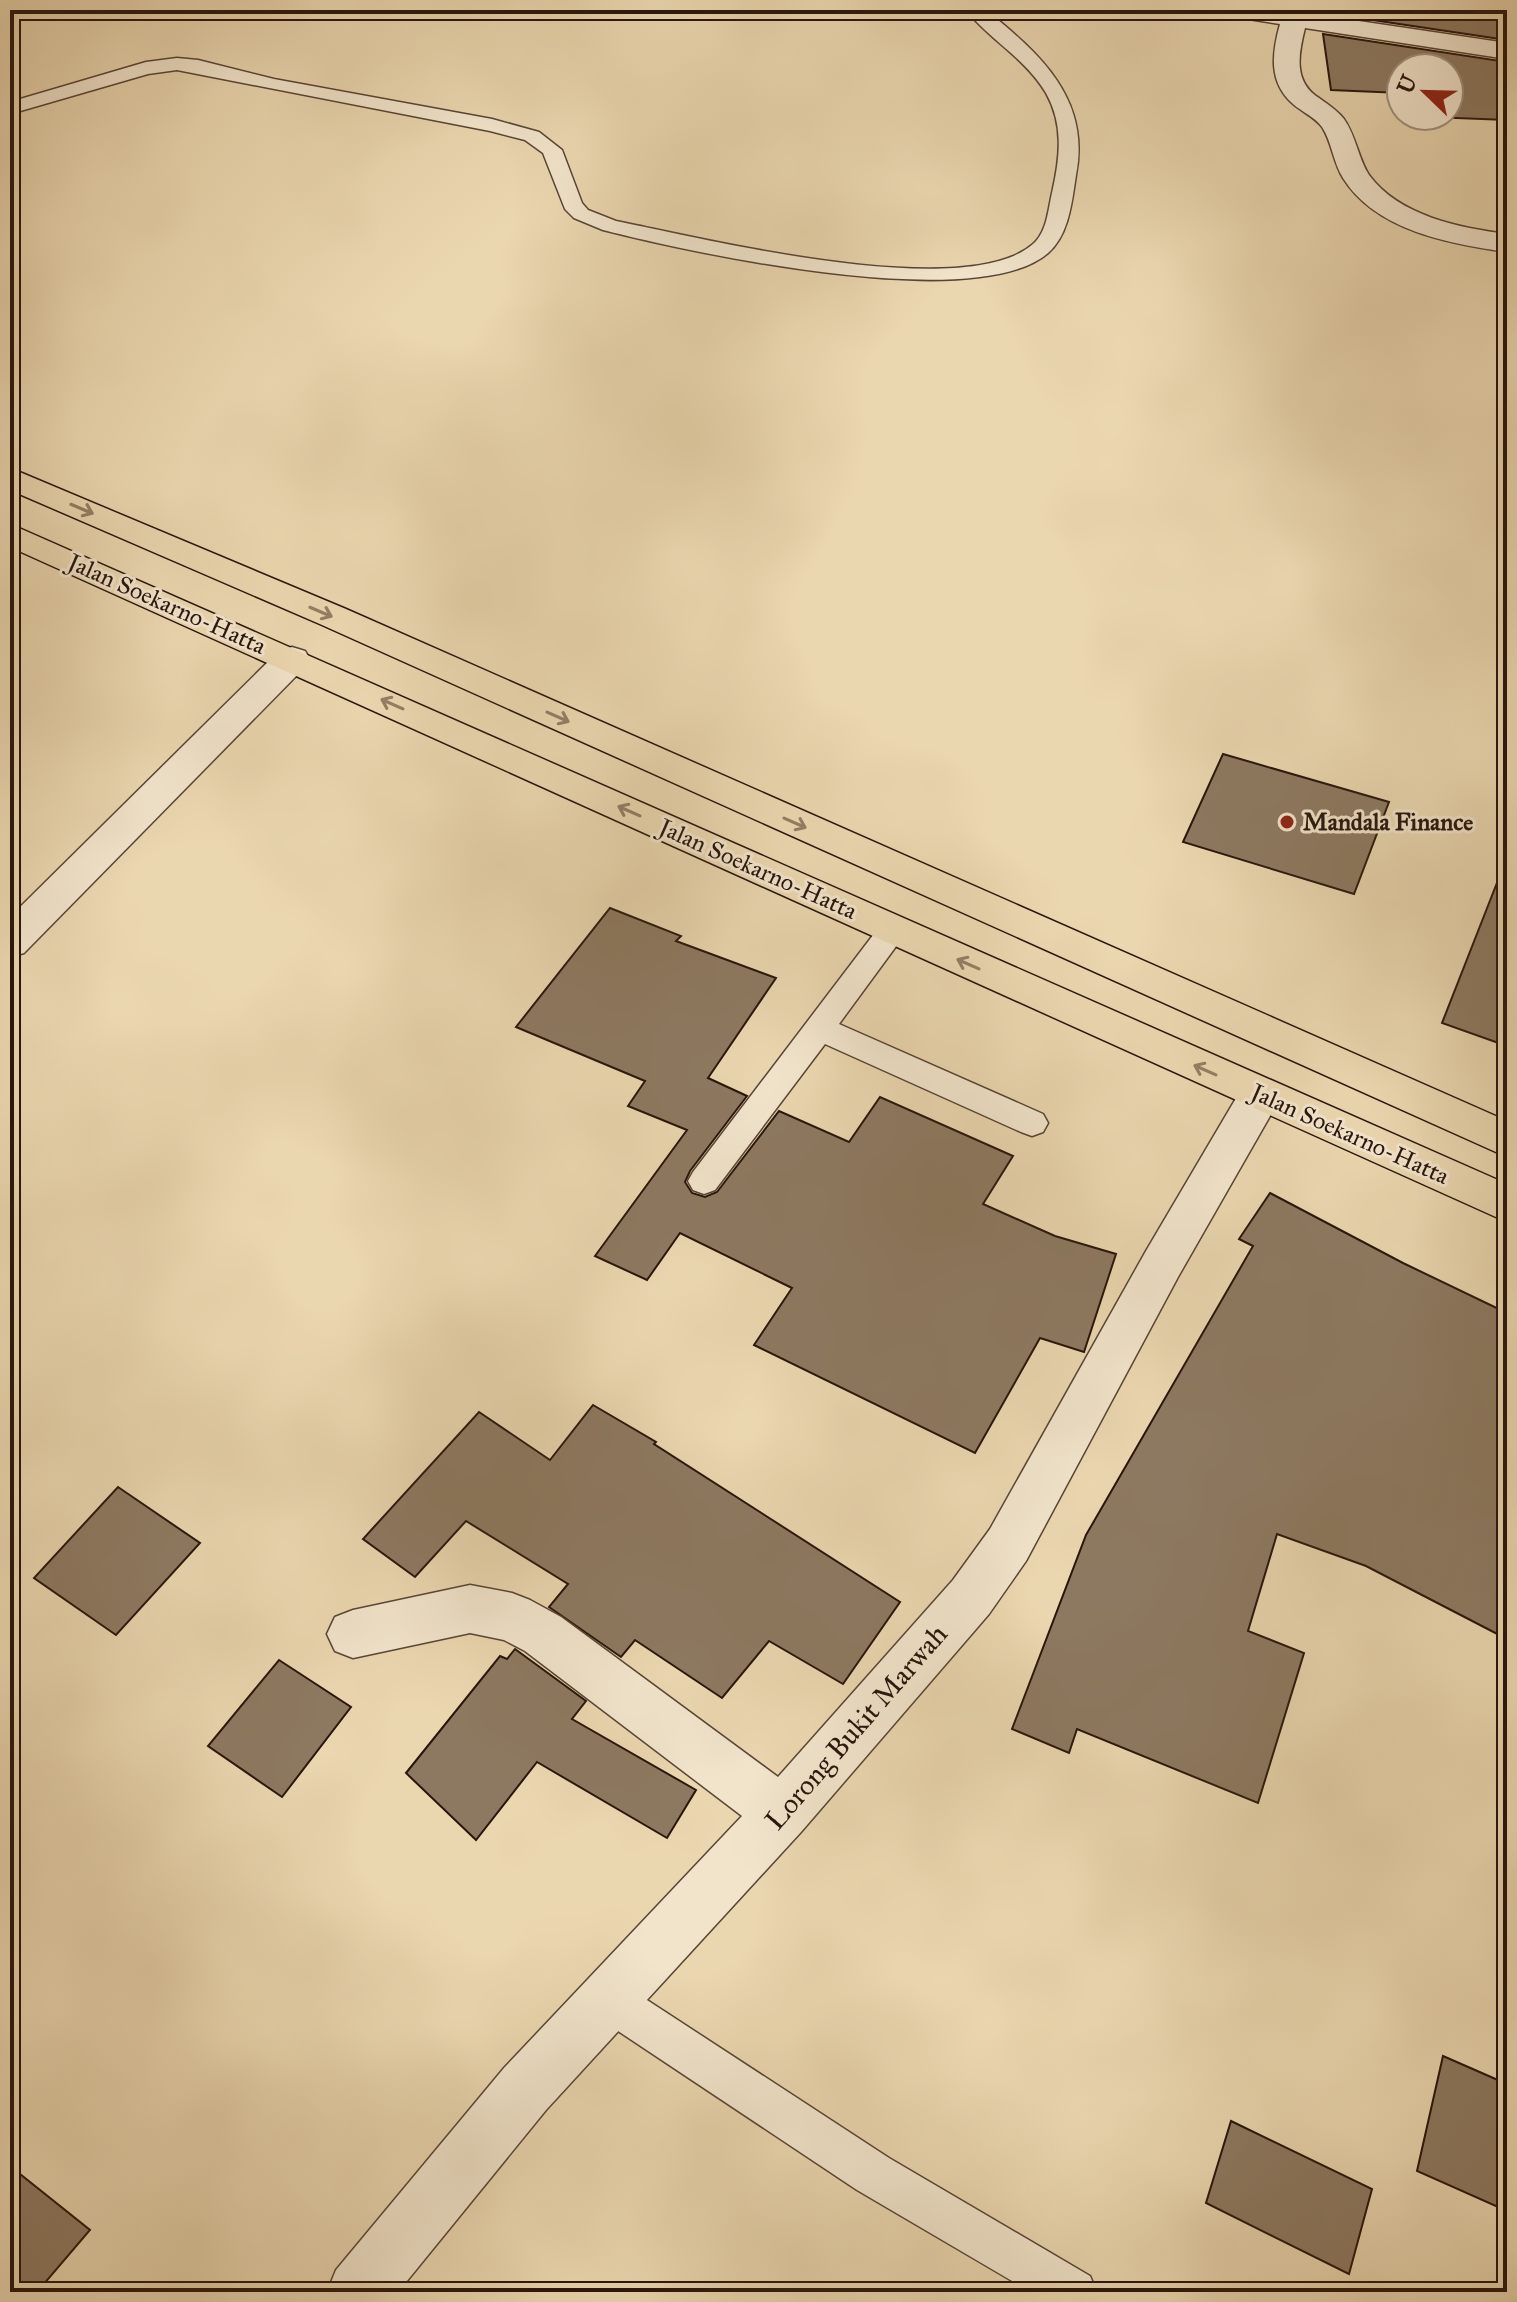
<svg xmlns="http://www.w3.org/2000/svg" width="1517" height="2302" font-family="'IM FELL Great Primer',serif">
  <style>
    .building { fill: #8d7961; stroke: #28150c; stroke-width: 2 }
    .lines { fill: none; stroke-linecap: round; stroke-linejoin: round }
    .service-casing { stroke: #584535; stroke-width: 3 }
    .minor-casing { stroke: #584535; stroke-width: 3 }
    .primary-casing { stroke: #28150c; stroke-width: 3 }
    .service { fill: #f1e4cb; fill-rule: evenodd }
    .minor { fill: #f1e4cb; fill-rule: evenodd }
    .primary { fill: #ead6af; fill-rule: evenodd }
    .oneway { stroke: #937f66 }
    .poi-dot { fill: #8f2418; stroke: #f1e4cb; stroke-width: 3 }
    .labels { text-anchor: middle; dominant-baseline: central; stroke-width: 6; stroke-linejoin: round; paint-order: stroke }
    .street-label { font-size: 24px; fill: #28150c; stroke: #f1e4cb }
    .poi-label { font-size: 24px; font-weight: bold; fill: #28150c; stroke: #f1e4cb; text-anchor: start }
    .near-street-label { font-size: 28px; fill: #28150c; stroke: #f1e4cb }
  </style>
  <rect width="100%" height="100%" fill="#ead6af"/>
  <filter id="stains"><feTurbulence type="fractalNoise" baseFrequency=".0025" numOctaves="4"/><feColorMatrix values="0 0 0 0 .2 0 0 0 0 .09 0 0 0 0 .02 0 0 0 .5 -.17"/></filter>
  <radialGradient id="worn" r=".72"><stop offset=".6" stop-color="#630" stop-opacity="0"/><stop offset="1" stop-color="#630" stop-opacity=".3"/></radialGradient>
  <g class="building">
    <polygon points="1334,10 1507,10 1507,40 1332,14"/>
    <polygon points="1323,34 1507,62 1507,120 1430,117 1449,116 1449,68 1401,68 1401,93 1331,90"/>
    <polygon points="1223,754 1389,802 1354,894 1183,842"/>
    <polygon points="1504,865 1507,866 1507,1046 1442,1023"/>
    <polygon points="610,908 681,936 676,941 776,978 708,1078 747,1096 690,1171 685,1182 692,1193 705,1197 717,1192 779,1111 849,1142 880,1097 1013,1156 983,1204 1055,1236 1116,1254 1084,1352 1040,1338 975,1453 754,1345 792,1288 680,1233 647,1280 595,1256 687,1130 628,1106 645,1081 516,1027"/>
    <polygon points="1270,1193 1403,1263 1507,1313 1507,1639 1366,1566 1277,1534 1248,1631 1304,1653 1258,1803 1077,1729 1069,1753 1012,1729 1086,1535 1253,1246 1239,1239"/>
    <polygon points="593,1405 656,1442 654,1444 900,1602 843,1684 769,1641 722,1698 635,1640 621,1657 549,1607 568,1584 466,1521 415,1577 363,1539 479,1412 550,1460"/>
    <polygon points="118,1487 200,1543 116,1635 34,1578"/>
    <polygon points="515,1649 586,1701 572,1719 696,1790 667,1838 537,1762 476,1840 406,1773 500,1656 507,1659"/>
    <polygon points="279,1660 351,1707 282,1797 208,1746"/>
    <polygon points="1443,2056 1507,2084 1507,2211 1417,2171"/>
    <polygon points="1231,2121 1372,2189 1349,2274 1206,2203"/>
    <polygon points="10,2166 90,2230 37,2292 10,2292"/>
  </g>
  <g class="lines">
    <g class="service-casing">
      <g id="service">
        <path d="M966,10H986C1040,54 1091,99 1076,175C1072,201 1069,235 1048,253C976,315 693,253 603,230L574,218L565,209L543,153L525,140L490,131L177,70L148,74L10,114V102L146,62L177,58L198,60L274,79L492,119L539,132L562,150L582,203L588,210L616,221C702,238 965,304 1033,244C1047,232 1048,210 1052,193C1060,158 1064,125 1046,93C1025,58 990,40 966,10Z"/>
        <polygon points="893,919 903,922 908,930 839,1024 1043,1114 1048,1123 1043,1132 1032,1136 1021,1132 825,1044 715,1190 704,1194 693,1190 688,1181 693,1172 883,922"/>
        <polygon points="609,1979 624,1985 889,2158 1090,2276 1097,2292 1031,2292 857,2190 594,2015 588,2000 594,1985"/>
      </g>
    </g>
    <g class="minor-casing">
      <g id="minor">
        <path d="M1219,10H1328L1325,16L1507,43V59L1305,28C1299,52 1293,79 1316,96C1326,103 1336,109 1344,119C1356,136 1358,158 1369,175C1399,216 1460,228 1507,234V252C1451,244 1376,231 1343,178C1333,162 1332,142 1322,127C1315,117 1302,112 1293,104C1268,82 1272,53 1280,24L1223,15Z"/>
        <polygon points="292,647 305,651 310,659 305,667 24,953 10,957 10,917 279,651"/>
        <polygon points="1260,1078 1275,1083 1282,1095 1178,1277 1026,1561 989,1614 801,1832 546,2110 398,2292 327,2292 336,2270 504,2068 742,1816 525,1651 504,1640 470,1633 353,1658 335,1651 327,1634 335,1617 353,1610 470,1585 512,1593 530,1600 561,1617 778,1777 953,1580 990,1529 1146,1251 1245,1083"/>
      </g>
    </g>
    <g class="primary-casing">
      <g id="primary">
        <polygon points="10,468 346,609 1507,1121 1507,1157 322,625 10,490"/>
        <polygon points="10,524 1507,1184 1507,1222 10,547"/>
      </g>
    </g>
    <use href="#service" class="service"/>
    <use href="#minor" class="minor"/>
    <use href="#primary" class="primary"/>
  </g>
  <defs><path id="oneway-shaft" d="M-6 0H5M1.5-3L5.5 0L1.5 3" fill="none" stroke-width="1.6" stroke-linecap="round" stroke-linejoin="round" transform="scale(2)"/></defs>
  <g class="oneway">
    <use href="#oneway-shaft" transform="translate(82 509) rotate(23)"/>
    <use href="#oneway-shaft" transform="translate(321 612) rotate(23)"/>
    <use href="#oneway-shaft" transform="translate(392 704) rotate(-156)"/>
    <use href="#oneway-shaft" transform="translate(558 717) rotate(24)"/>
    <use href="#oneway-shaft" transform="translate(629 811) rotate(-156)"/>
    <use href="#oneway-shaft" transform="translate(795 823) rotate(24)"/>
    <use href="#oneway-shaft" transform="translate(968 964) rotate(-156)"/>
    <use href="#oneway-shaft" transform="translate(1205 1070) rotate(-156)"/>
  </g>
  <circle class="poi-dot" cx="1287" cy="822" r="8"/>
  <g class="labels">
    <g class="street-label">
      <text transform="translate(167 604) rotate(24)">Jalan Soekarno-Hatta</text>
      <text transform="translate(758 869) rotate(24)">Jalan Soekarno-Hatta</text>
      <text transform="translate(1350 1134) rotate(24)">Jalan Soekarno-Hatta</text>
    </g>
    <g class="poi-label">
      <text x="1303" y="822">Mandala Finance</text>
    </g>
    <g class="near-street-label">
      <text transform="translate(856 1727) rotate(-49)">Lorong Bukit Marwah</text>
    </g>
  </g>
  <rect width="1517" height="2302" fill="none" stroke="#ead6af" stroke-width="40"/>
  <rect x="12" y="12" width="1493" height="2278" fill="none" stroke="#28150c" stroke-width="4"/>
  <rect x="20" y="20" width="1477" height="2262" fill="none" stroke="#28150c" stroke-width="2"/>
  <g transform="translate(1425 92) rotate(293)"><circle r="38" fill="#f1e4cb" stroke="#a1917f" stroke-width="2"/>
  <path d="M0-6L14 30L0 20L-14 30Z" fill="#8f2418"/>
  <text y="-12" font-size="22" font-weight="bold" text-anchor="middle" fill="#28150c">U</text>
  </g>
  <rect width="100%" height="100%" filter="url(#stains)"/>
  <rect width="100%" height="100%" fill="url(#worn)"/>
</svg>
